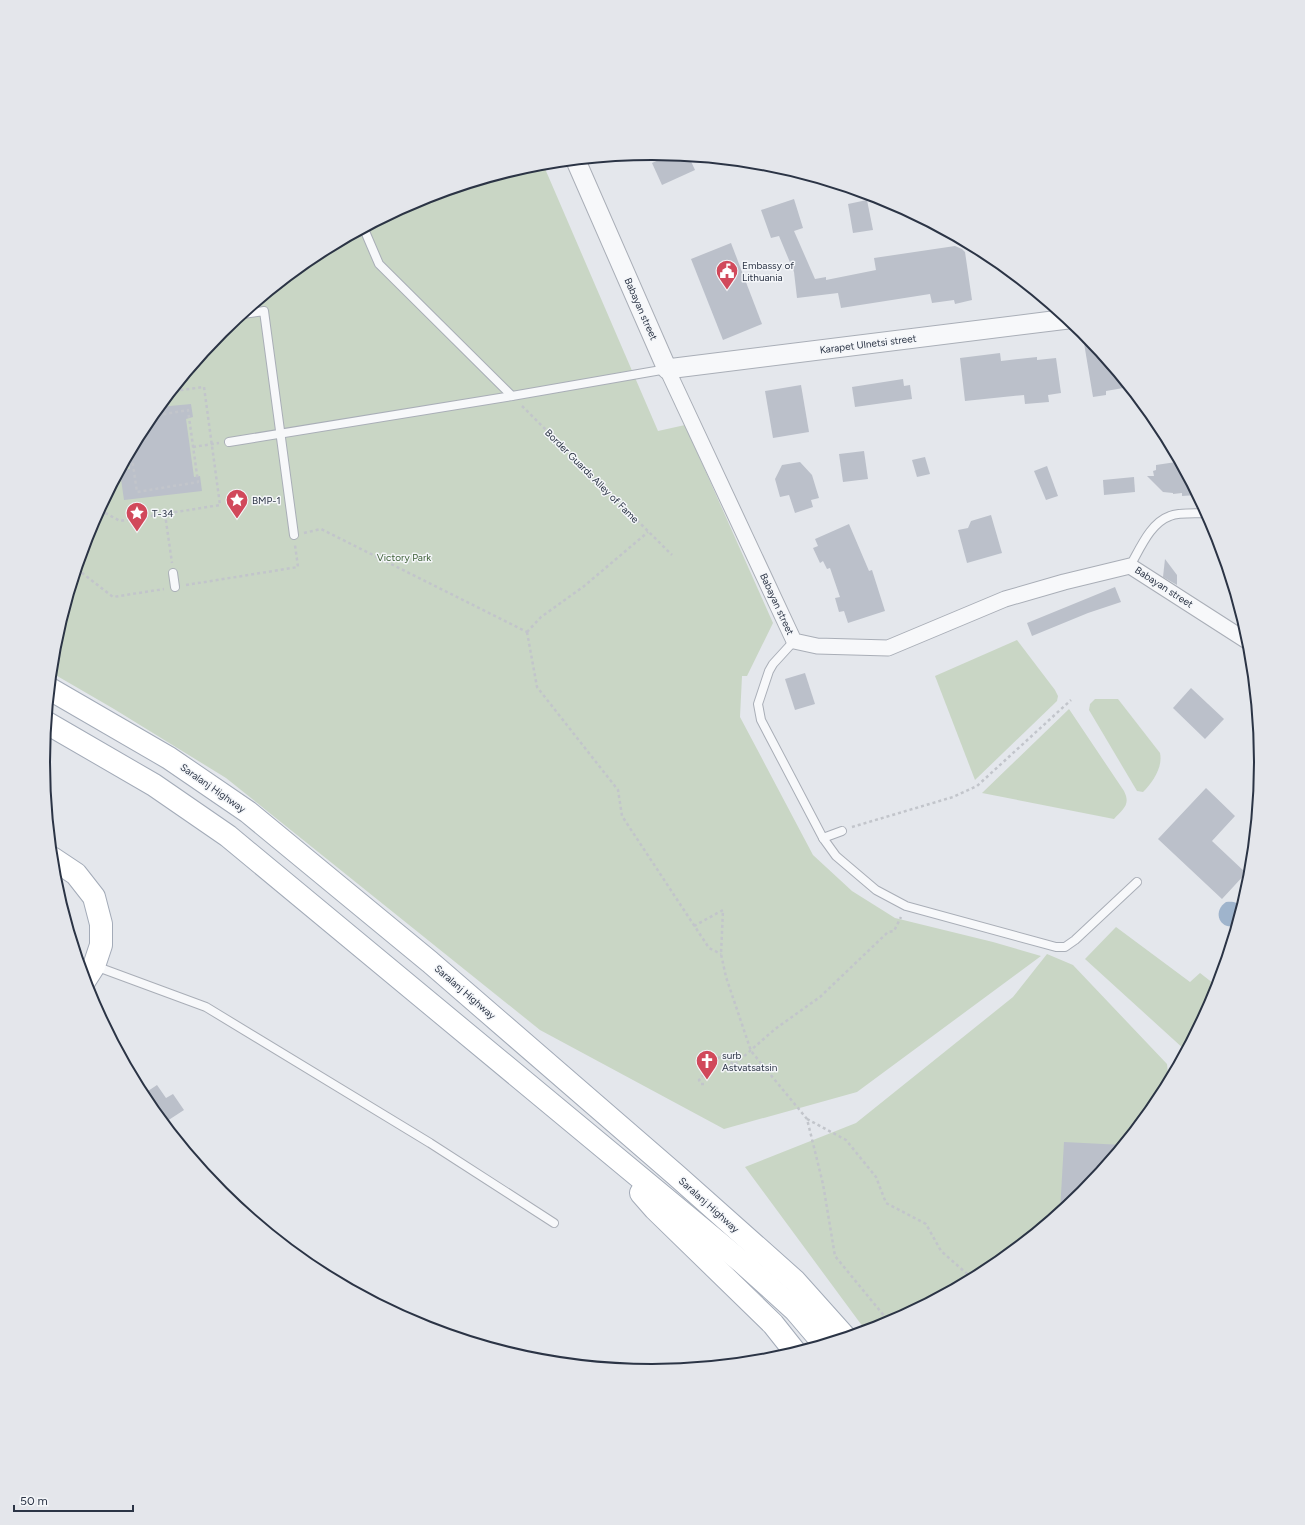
<svg xmlns="http://www.w3.org/2000/svg" width="1305" height="1525" font-family="Figtree,sans-serif">
  <style>
    .green { fill: #c9d6c5 }
    .water { fill: #9fb4cc }
    .building { fill: #bbc0ca }
    .lines { fill: none; stroke-linecap: round; stroke-linejoin: round }
    .service-casing { stroke: #a9aeb7; stroke-width: 10 }
    .minor-casing { stroke: #a9aeb7; stroke-width: 17 }
    .tertiary-casing { stroke: #a9aeb7; stroke-width: 21 }
    .primary-casing { stroke: #a3abb8; stroke-width: 24 }
    .path { stroke: #c2c5cb; stroke-width: 2.5; stroke-dasharray: 3 3; stroke-linecap: butt }
    .service { stroke: #f7f8fa; stroke-width: 8 }
    .minor { stroke: #f7f8fa; stroke-width: 15 }
    .tertiary { stroke: #f7f8fa; stroke-width: 19 }
    .primary { stroke: #fff; stroke-width: 22 }
    .labels { text-anchor: middle; dominant-baseline: central; stroke-width: 3; stroke-linejoin: round; paint-order: stroke }
    .poi-label { font-size: 10px; fill: #2b3445; stroke: #f4f6f9; text-anchor: start }
    .street-label { font-size: 10px; fill: #2b3445; stroke: #f4f6f9 }
    .park-label { font-size: 10px; fill: #3f6138; stroke: #f4f6f9 }
    .rim { fill: none; stroke: #2b3445; stroke-width: 2 }
  </style>
  <rect width="100%" height="100%" fill="#e4e7ec"/>
  <g class="green">
    <polygon points="543,164 658,431 685,425 773,623 747,676 742,676 740,717 813,855 852,891 895,918 993,942 1041,956 857,1092 724,1129 540,1030 226,778 114,709 52,673 55,643 89,529 146,424 222,331 314,256 419,199 534,165"/>
    <polygon points="1017,640 1055,690 1058,696 1057,701 975,780 935,676"/>
    <path d="M1095,699H1118L1160,753C1163,767 1153,782 1143,792L1137,791L1089,710L1090,704Z"/>
    <path d="M1069,709L1124,791C1131,805 1123,809 1114,819L982,793Z"/>
    <polygon points="1116,927 1190,982 1200,973 1218,987 1216,996 1185,1053 1185,1050 1085,959"/>
    <polygon points="1047,954 1073,965 1167,1064 1169,1083 1159,1101 1083,1194 991,1269 886,1326 866,1331 745,1167 856,1123 1013,997"/>
  </g>
  <path class="water" d="M1226,902C1233,901 1238,902 1242,909L1237,925C1221,932 1211,912 1226,902Z"/>
  <g class="building">
    <polygon points="670,155 689,157 695,170 662,185 652,163"/>
    <polygon points="794,199 803,228 794,231 815,279 826,277 826,280 876,270 874,258 955,246 962,249 965,252 972,300 955,304 954,300 932,303 930,294 841,308 838,293 797,298 794,272 779,236 771,238 761,210"/>
    <polygon points="867,200 873,230 853,233 848,204"/>
    <polygon points="731,243 762,324 723,340 691,259"/>
    <polygon points="1082,331 1084,332 1129,387 1106,391 1106,395 1093,397"/>
    <polygon points="1000,353 1001,361 1037,357 1037,360 1056,358 1061,393 1048,395 1049,402 1025,404 1024,395 965,401 960,358"/>
    <polygon points="903,379 904,386 910,385 912,399 855,407 852,387"/>
    <polygon points="801,385 809,432 773,438 765,391"/>
    <polygon points="191,404 193,417 186,419 194,477 200,476 202,491 124,500 120,472 121,470 130,469 128,457 146,424 159,407"/>
    <polygon points="864,451 868,479 843,482 839,454"/>
    <polygon points="925,457 930,474 917,477 912,460"/>
    <polygon points="1176,460 1178,460 1197,495 1182,496 1182,493 1173,494 1173,493 1163,492 1147,476 1154,476 1153,471 1156,470 1156,465 1176,462"/>
    <polygon points="800,462 812,475 819,498 811,500 813,507 795,513 789,495 780,497 775,479 782,465"/>
    <polygon points="1047,466 1058,496 1046,500 1034,471"/>
    <polygon points="1134,477 1135,492 1104,495 1103,480"/>
    <polygon points="991,515 1002,553 967,563 958,530 968,528 971,521"/>
    <polygon points="849,524 869,571 872,570 885,611 848,623 844,611 839,612 835,598 840,597 830,568 827,569 823,561 820,563 813,548 818,546 815,539"/>
    <polygon points="1165,559 1177,575 1177,585 1163,577"/>
    <polygon points="1115,587 1121,602 1088,613 1032,636 1027,623"/>
    <polygon points="805,673 815,704 795,710 785,679"/>
    <polygon points="1191,688 1224,719 1205,739 1173,708"/>
    <polygon points="1206,788 1235,816 1212,841 1246,873 1222,899 1158,839"/>
    <polygon points="157,1085 166,1098 173,1094 184,1110 164,1123 146,1101 142,1095"/>
    <polygon points="1064,1142 1123,1145 1083,1194 1060,1212"/>
  </g>
  <g class="lines">
    <g class="service-casing">
      <g id="service">
        <polyline points="364,229 379,264 512,396"/>
        <polyline points="243,314 264,311 294,535"/>
        <polyline points="229,442 512,396 667,369"/>
        <path d="M1130,566C1140,549 1150,523 1170,516C1179,512 1197,514 1207,513"/>
        <polyline points="173,573 175,587"/>
        <polyline points="794,641 773,664 769,671 758,704 761,720 823,838 836,856 876,890 906,906 1056,947 1065,947 1075,940 1137,882"/>
        <polyline points="823,838 842,831"/>
        <polyline points="95,966 206,1007 430,1143 554,1223"/>
      </g>
    </g>
    <g class="minor-casing">
      <polyline id="minor" points="667,369 794,641 817,646 888,648 1005,599 1064,582 1130,566 1250,643"/>
    </g>
    <g class="tertiary-casing">
      <polyline id="tertiary" points="576,161 667,369 1068,319"/>
    </g>
    <g class="primary-casing">
      <g id="primary">
        <polyline points="50,689 169,758 248,812 430,962 676,1175 795,1281 846,1338"/>
        <polyline points="47,723 154,785 228,836 743,1263 795,1310 824,1344"/>
        <polyline points="52,858 76,874 94,897 101,924 101,945 94,966 85,980"/>
        <polyline points="641,1193 655,1209 773,1324 796,1353"/>
      </g>
    </g>
    <g class="path">
      <polyline points="522,406 672,555"/>
      <polyline points="193,447 219,443"/>
      <polyline points="131,451 137,492 198,482 188,410 153,416"/>
      <polyline points="100,510 120,521 220,505 204,387 173,391"/>
      <polyline points="165,514 172,563"/>
      <polyline points="90,528 103,512"/>
      <polyline points="304,533 321,529 527,632"/>
      <polyline points="77,569 113,597 164,589"/>
      <polyline points="186,585 298,567 295,545"/>
      <polyline points="527,632 537,687 618,790 622,816 709,948 721,954"/>
      <polyline points="527,632 541,617 583,587 648,532"/>
      <polyline points="852,827 953,797 977,786 1071,700"/>
      <polyline points="694,926 723,910 721,954 726,977 751,1051 807,1119 823,1184 835,1256 890,1323"/>
      <polyline points="704,1084 701,1084 699,1080 722,1054 734,1065 775,1029 820,997 888,932 894,931 901,917"/>
      <polyline points="807,1119 846,1140 876,1177 886,1203 926,1224 941,1251 973,1279"/>
    </g>
    <use href="#service" class="service"/>
    <use href="#minor" class="minor"/>
    <use href="#tertiary" class="tertiary"/>
    <use href="#primary" class="primary"/>
  </g>
  <defs>
    <g id="civic-pin" transform="scale(1.15)"><path d="M0 17L-7.5 6A9.5 9.5 0 1 1 7.5 6Z" fill="#d1495b" stroke="#f4f6f9"/><path d="M-.6-6.5H3V-4.5H.6V-3L4-1V1h2V6H-6V1h2V-1L-.6-3ZM-1.2 2.5V6h2.4V2.5Z" fill="#fff"/></g>
    <g id="sight-pin" transform="scale(1.15)"><path d="M0 17L-7.5 6A9.5 9.5 0 1 1 7.5 6Z" fill="#d1495b" stroke="#f4f6f9"/><path d="M0-6L1.8-2.2L6-1.7L2.9 1.2L3.7 5.4L0 3.3L-3.7 5.4L-2.9 1.2L-6-1.7L-1.8-2.2Z" fill="#fff"/></g>
    <g id="church-pin" transform="scale(1.15)"><path d="M0 17L-7.5 6A9.5 9.5 0 1 1 7.5 6Z" fill="#d1495b" stroke="#f4f6f9"/><path d="M-1.2-6h2.4v3.5h3.3v2.4h-3.3V6h-2.4V-.1h-3.3v-2.4h3.3Z" fill="#fff"/></g>
  </defs>
  <g fill-rule="evenodd">
    <use href="#civic-pin" x="727" y="271"/>
    <use href="#sight-pin" x="237" y="500"/>
    <use href="#sight-pin" x="137" y="513"/>
    <use href="#church-pin" x="707" y="1061"/>
  </g>
  <g class="labels">
    <g class="poi-label">
      <text x="742" y="265">Embassy of<tspan x="742" dy="12">Lithuania</tspan></text>
      <text x="252" y="500">BMP-1</text>
      <text x="152" y="513">T-34</text>
      <text x="722" y="1055">surb<tspan x="722" dy="12">Astvatsatsin</tspan></text>
    </g>
    <g class="street-label">
      <text transform="translate(641 309) rotate(66)">Babayan street</text>
      <text transform="translate(868 344) rotate(-7)">Karapet Ulnetsi street</text>
      <text transform="translate(592 476) rotate(45)">Border Guards Alley of Fame</text>
      <text transform="translate(1164 587) rotate(33)">Babayan street</text>
      <text transform="translate(777 604) rotate(65)">Babayan street</text>
      <text transform="translate(213 788) rotate(35)">Saralanj Highway</text>
      <text transform="translate(465 992) rotate(41)">Saralanj Highway</text>
      <text transform="translate(709 1205) rotate(42)">Saralanj Highway</text>
    </g>
    <g class="park-label">
      <text x="404" y="557">Victory Park</text>
    </g>
  </g>
  <path d="M0 0H1305V1525H0ZM50 762a602 602 0 1 1 1204 0a602 602 0 1 1-1204 0Z" fill="#e4e6eb" fill-rule="evenodd"/>
  <path class="rim" d="M50 762a602 602 0 1 1 1204 0a602 602 0 1 1-1204 0Z"/>
  <path d="M14 1505v6h119v-6" fill="none" stroke="#2b3445" stroke-width="2"/>
  <text x="20" y="1505" font-size="12" fill="#2b3445" stroke="#f4f6f9" stroke-width="3" paint-order="stroke">50 m</text>
</svg>
